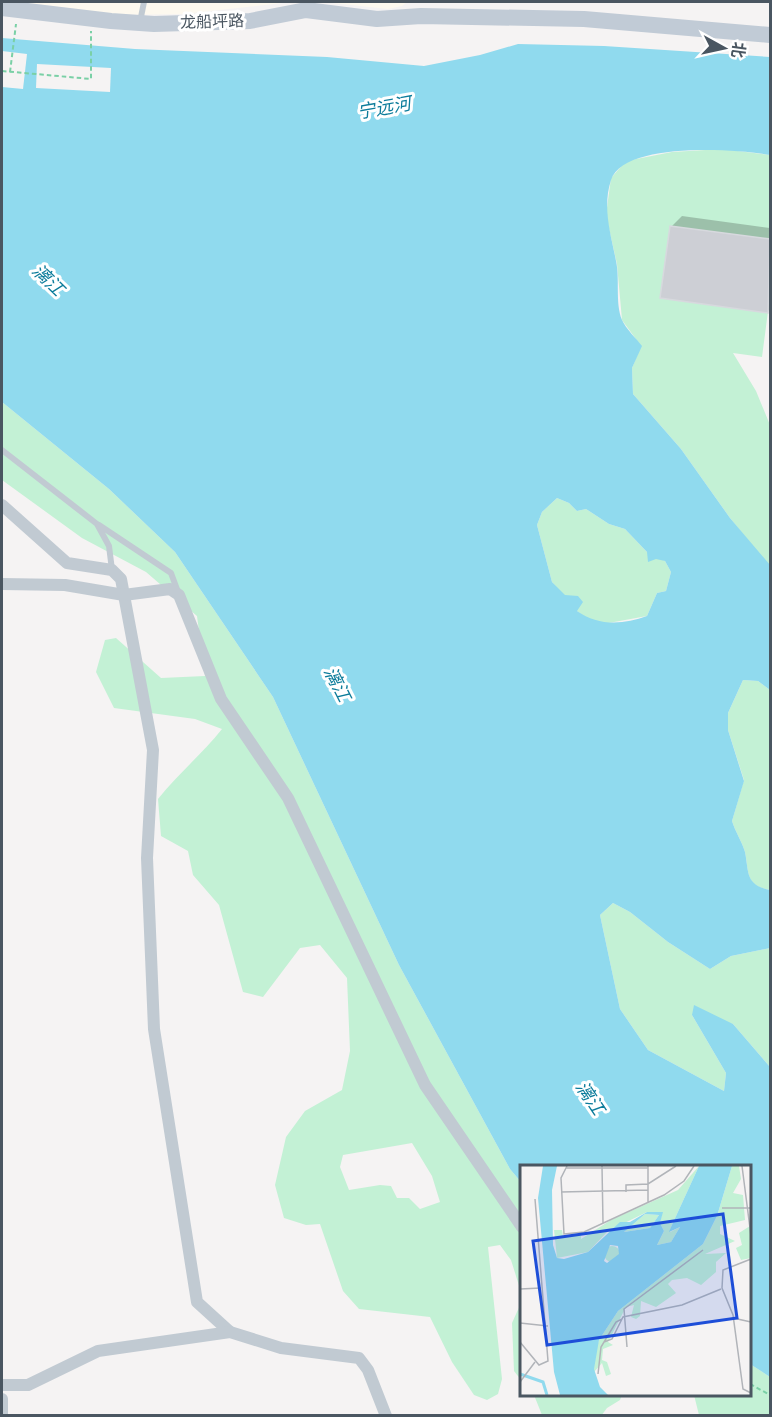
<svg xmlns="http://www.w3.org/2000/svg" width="772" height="1417" font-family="'Nunito Sans','Noto Sans SC',sans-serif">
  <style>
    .commercial { fill: #fdf9ef }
    .green { fill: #c3f1d5; fill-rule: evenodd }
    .water { fill: #90daee; fill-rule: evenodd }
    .pier { fill: #f5f3f3 }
    .shadow { fill: #0003 }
    .building { fill: #cdcfd5; stroke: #d7d9de; stroke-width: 1.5 }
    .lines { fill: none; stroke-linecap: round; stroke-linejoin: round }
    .path { stroke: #7ad0a6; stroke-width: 2; stroke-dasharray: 4.5 3; stroke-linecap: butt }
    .lane { stroke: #c1cad2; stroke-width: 6 }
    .street { stroke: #c1cad2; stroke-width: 12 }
    .secondary { stroke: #c1cbd6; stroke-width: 16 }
    .labels { text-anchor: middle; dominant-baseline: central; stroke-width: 6; stroke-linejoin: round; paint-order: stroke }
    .street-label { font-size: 16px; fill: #4a5661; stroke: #fff }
    .water-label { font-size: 18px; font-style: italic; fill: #0c7c9b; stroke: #fff }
    .inset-river { fill: none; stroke: #90daee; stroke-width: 3 }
    .inset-road { fill: none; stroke: #b1b4b9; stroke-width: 1.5 }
    .view { fill: #1d4ed8; fill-opacity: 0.15; stroke: #1d4ed8; stroke-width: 3 }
    .inset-edge { fill: none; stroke: #4a5661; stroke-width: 3 }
  </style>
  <rect width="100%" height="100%" fill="#f5f3f3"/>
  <polygon class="commercial" points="20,2 407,2 402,6 388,9 332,3 283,3 183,14 121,15"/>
  <g class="green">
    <polygon points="722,149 770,155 770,296 762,357 733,353 756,391 770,425 770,567 730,518 681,449 633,394 632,368 641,346 622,320 617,264 606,215 611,178 626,161 672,152"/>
    <path d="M2,402L109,489L175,552L273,697L399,965L510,1169L521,1182V1292L511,1260L500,1245L488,1247L502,1379L498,1394L487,1400L474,1395L452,1362L430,1317L359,1309L343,1291L320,1224L306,1225L284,1218L275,1185L286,1137L305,1111L342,1090L350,1051L347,978L320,945L300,948L263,997L243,992L219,905L193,875L188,851L161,836L158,799C178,774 202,754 222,729L195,719L114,708L96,672L105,640L116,638L161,678L205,676L197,616L146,572L82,538L2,480ZM412,1143L432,1176L440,1202L420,1209L409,1198H397L391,1186L380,1185L349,1190L340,1167L343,1155Z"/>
    <polygon points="557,498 569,503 577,511 586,509 609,524 625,529 647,552 665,561 671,572 666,591 657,593 647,616 603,624 590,621 577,611 552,582 537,525 542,512"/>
    <path d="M743,680L758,681L770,690V890C745,886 749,872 745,852C742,842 735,831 732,821L744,780L728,730V713Z"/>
    <polygon points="613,903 630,912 668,942 710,969 731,956 770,948 770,1067 733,1024 692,1015 726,1073 724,1091 648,1050 620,1009 600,915"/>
    <polygon points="521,1303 521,1380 514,1371 512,1323"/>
    <polygon points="750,1364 770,1377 770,1415 699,1415 694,1395 750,1394"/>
    <polygon points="534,1395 622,1395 620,1400 607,1408 601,1416 542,1415"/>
  </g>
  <path class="water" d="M2,38L135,49L327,57L424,66L480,55L518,44L604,46L770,57V155C738,149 624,141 611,180C602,208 611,234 616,261C620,279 615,303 622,320C626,329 636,338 642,346L632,368L633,394L681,449L730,518L770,565V690L758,681L743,680L728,713V730L744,781L732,821C735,831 742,842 745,852C749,872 745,885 770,890V948L731,956L710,969L668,942L630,912L613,903L600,915L620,1009L648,1050L724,1091L726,1073L692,1015L694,1005L733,1024L770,1067V1377L750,1364V1166H522L521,1182L510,1169L399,965L273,697L175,552L109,489L2,402ZM557,498L569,503L577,511L586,509L609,524L625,529L647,552L648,562L656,559L665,561L671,572L666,591L657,593L647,616C623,625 598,626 577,611L583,602L578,596L565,595L552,582L537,525L542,512Z"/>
  <g class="pier">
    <polygon points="2,51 27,54 23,89 2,87"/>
    <polygon points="37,64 111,68 110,92 36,88"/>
  </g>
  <polygon class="shadow" points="682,216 770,228 770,308 768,311 671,227"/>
  <polygon class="building" points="670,226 770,239 768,313 660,298"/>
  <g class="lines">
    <g class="path">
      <polyline points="2,71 91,79 91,31"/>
      <polyline points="10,72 16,24"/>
      <polyline points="750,1384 770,1395"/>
    </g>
    <g class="lane">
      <polyline points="140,22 144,2"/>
      <polyline points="2,450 97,524 109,546 112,570"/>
      <polyline points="99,525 171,573 178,592"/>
    </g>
    <g class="street">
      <polyline points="2,505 67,563 112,570 121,579 153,750 147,858 154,1029 197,1302 230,1332"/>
      <polyline points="2,584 65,585 124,595 170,589 179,595 221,699 288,798 425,1085 522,1227"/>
      <polyline points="2,1385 28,1385 98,1351 230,1332 281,1348 359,1358 368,1370 386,1416"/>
      <polyline points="2,1399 2,1416"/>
    </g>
    <polyline class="secondary" points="2,8 111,21 154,24 250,21 306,10 377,19 421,16 584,19 770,35"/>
  </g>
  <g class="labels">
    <g class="street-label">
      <text transform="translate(212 22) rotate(-2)">龙船坪路</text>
    </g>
    <g class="water-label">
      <text transform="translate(384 108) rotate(-10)">宁远河</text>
      <text transform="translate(48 280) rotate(44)">漓江</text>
      <text transform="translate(337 684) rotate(63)">漓江</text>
      <text transform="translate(590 1098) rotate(56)">漓江</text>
    </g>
  </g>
  <g transform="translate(520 1165)">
    <rect width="231" height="231" fill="#f5f3f3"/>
    <path d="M179,1L151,62L150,67L160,62L151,77L137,80L144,66L140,58L142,48L127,47L88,66L68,87L37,93L34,65H42L43,71H61V74L91,55L158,25ZM212,1H219L221,14L213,28L223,30L225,55L200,61V69L215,76L185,89L206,88L196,97V107L181,120L167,113L152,115L148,119L156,128L136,142L121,136L120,151L116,154L111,152L114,140L106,142L88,177L93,180L83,184L82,195L87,197L91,209L86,211L82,198L74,207L73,193L79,175L98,146L183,79L197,51ZM125,49L139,50L130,63L104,67ZM231,50V93L221,95L216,83L222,80L219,68L230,61ZM84 89a8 8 0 1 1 16 0a8 8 0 1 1-16 0Z" fill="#c3f1d5"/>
    <path d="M37,1L32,25L33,80L37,93L44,94L68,87L100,57H110L127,47H143L140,58L144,66L137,80L151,77L160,62L149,67L151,62L179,1H212L197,51L183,79L98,146L79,175L74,204L80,222L88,230H40L34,207L18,33L23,1ZM125,49L139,50L130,63L104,67ZM90,80L98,81L99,89L87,98L84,96Z" fill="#90daee" fill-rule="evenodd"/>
    <path class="inset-river" d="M0,209L23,217L27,230"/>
    <path class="inset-road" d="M47,1L41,13L44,69L64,67L144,30L164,16L174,1M82,1L83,58M222,1L231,71M46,3H128M41,27L128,25M106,27V20L128,19L156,1M128,37V1M202,43H231M231,94L203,105L202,123L213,150L223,224L231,228M0,124L21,123M213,153L231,157M0,158L28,161M0,177L19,200L28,196L15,34M84,177L92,174L103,152L162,140L201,124M107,182L104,144L183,85M78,209L81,182L96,157L102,154M0,217L15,197"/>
    <path class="view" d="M203,49L217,153L27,180L13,76Z"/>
    <rect width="231" height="231" class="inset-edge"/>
  </g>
  <rect width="772" height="1417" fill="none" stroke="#4a5661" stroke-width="6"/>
  <g transform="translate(724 48) rotate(98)" stroke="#ffffff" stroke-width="4.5" paint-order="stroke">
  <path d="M0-4.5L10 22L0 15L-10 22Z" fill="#4a5661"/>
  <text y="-9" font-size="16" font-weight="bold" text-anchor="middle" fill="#4a5661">北</text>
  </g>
</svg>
